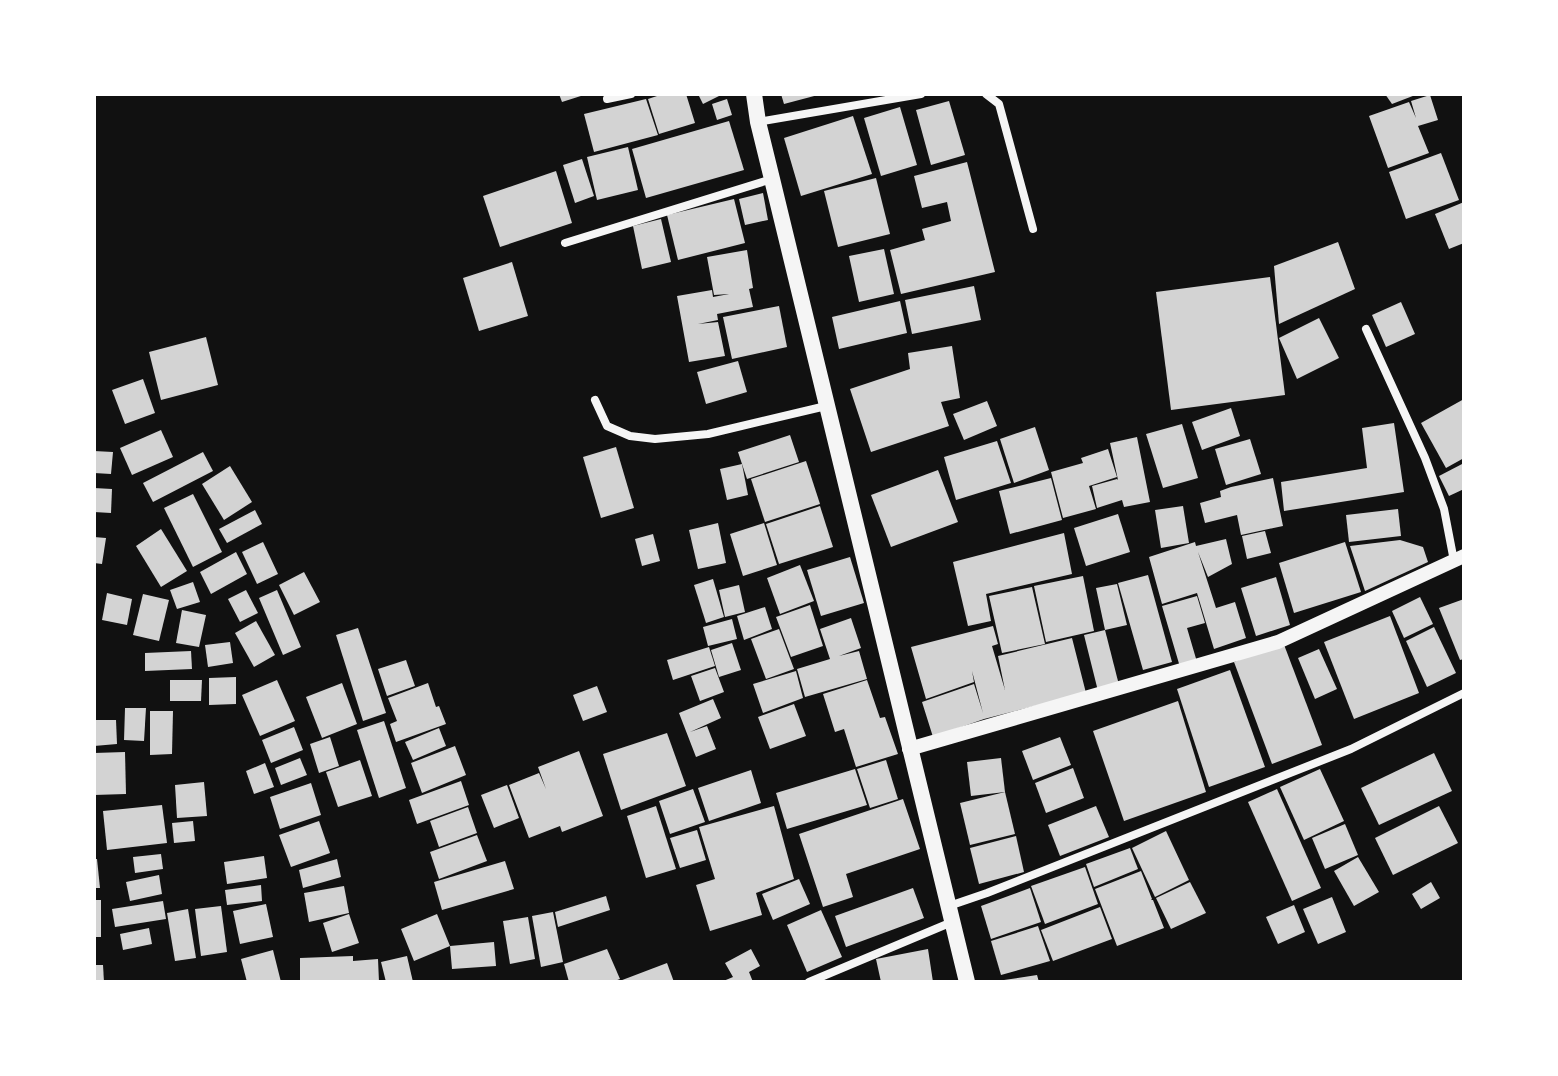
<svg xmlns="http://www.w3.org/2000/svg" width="1558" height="1076" font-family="'Fira Sans',sans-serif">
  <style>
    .building { fill: #d3d3d3 }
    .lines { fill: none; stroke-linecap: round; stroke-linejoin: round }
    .minor { stroke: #f5f5f5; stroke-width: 8 }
    .tertiary { stroke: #f5f5f5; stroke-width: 14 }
    .secondary { stroke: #f5f5f5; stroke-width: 16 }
  </style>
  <rect width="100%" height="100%" fill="#111"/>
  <g class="building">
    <polygon points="559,94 584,94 584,95 562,102"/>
    <polygon points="663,94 686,94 695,123 659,134 648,99"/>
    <polygon points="698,94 723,94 703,104"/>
    <polygon points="781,94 818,94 818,95 784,104"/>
    <polygon points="1385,94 1418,94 1392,104"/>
    <polygon points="1430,95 1438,120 1418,126 1429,153 1388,168 1369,116 1409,102 1416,118 1411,101"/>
    <polygon points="646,99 658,135 594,152 584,114"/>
    <polygon points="727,99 732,115 717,120 712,104"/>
    <polygon points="949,101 965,155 931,165 916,110"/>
    <polygon points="900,107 917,165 881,176 864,118"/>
    <polygon points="853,116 872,174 801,196 784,138"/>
    <polygon points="729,121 744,170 646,198 632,149"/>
    <polygon points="628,147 638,190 597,200 587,157"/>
    <polygon points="1441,153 1459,200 1406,219 1389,172"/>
    <polygon points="582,159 594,196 575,203 563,165"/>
    <polygon points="967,162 995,272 901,294 890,250 925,240 922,229 951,221 947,202 922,208 914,176"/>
    <polygon points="556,171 572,223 500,247 483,196"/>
    <polygon points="876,178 890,234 838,247 824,191"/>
    <polygon points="763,193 768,220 745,225 739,199"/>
    <polygon points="734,199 745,243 678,260 667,215"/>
    <polygon points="1464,202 1464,243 1449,249 1435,214"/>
    <polygon points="661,219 671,262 642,269 633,226"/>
    <polygon points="1338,242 1355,289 1279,324 1274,266"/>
    <polygon points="884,249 894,294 859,302 849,256"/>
    <polygon points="747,250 753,288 749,289 753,307 717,314 718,320 698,324 718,322 725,356 689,362 677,296 712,290 713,297 729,294 714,295 707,257"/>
    <polygon points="512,262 528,316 479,331 463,278"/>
    <polygon points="1270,277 1285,395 1171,410 1156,292"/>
    <polygon points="974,286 981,320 912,334 905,300"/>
    <polygon points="900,301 907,333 839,349 832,317"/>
    <polygon points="1401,302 1415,334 1386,347 1372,315"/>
    <polygon points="779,306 787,347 732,359 723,317"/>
    <polygon points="1319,318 1339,358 1297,379 1279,338"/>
    <polygon points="206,337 218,385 161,400 149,352"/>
    <polygon points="952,346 960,398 941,402 949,426 871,452 850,389 910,369 908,353"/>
    <polygon points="738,361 747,392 706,404 697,372"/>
    <polygon points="143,379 155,413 125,424 112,390"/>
    <polygon points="1464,399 1464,458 1446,468 1421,423"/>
    <polygon points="987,401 997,426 964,440 953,414"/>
    <polygon points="1231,408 1240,436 1202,450 1192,422"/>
    <polygon points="1394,423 1404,492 1284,511 1281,482 1367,468 1362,428"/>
    <polygon points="1182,424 1198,478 1163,488 1146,434"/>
    <polygon points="1035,427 1049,470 1014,483 1000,439"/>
    <polygon points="161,430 173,457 132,475 120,448"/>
    <polygon points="790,435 799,462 747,479 738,452"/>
    <polygon points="1137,437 1150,502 1124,507 1122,500 1097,508 1092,486 1117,479 1118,480 1110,443"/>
    <polygon points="1250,439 1261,474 1226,485 1215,449"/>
    <polygon points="997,441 1011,483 956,500 944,457"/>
    <polygon points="616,447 634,508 601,518 583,457"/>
    <polygon points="1108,449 1117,477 1089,486 1096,509 1063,518 1051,472 1083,463 1081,458"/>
    <polygon points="94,451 113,452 111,474 94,473"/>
    <polygon points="203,452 213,471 153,502 143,483"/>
    <polygon points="806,461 820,504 765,522 751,479"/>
    <polygon points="1464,463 1464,489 1449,496 1439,476"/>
    <polygon points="742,464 748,495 727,500 720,469"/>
    <polygon points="230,466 252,502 224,520 202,484"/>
    <polygon points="938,470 958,522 891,547 871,495"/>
    <polygon points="1051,478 1062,520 1010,534 999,491"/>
    <polygon points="1273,478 1283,526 1241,535 1237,515 1205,523 1200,503 1221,497 1220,491 1231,487"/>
    <polygon points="94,488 112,489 111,513 94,512"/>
    <polygon points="193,494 222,552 193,567 164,508"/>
    <polygon points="820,506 833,547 779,564 766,524"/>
    <polygon points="1183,506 1189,543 1161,548 1155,510"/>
    <polygon points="1398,509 1401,536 1349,542 1346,515"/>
    <polygon points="255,510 262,524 227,543 219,529"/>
    <polygon points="1118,514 1130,552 1086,566 1074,528"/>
    <polygon points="718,523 726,563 698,569 689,530"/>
    <polygon points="764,523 777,565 743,576 730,534"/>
    <polygon points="161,529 187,571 161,587 136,546"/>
    <polygon points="1265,531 1271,553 1247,559 1242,536"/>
    <polygon points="1064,533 1072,574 986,594 991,621 968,626 953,562"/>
    <polygon points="653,534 660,561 642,566 635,539"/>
    <polygon points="94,537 106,538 102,564 94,563"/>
    <polygon points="1226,539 1232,564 1208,577 1198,552 1216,608 1235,602 1246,638 1214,649 1197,593 1162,604 1149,557 1195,542 1196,546"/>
    <polygon points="1400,540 1423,547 1428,562 1365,591 1350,546"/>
    <polygon points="263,542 278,574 257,584 242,552"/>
    <polygon points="1345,542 1361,592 1294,613 1279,563"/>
    <polygon points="236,552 247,574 211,594 200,572"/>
    <polygon points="850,557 864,603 821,616 807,570"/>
    <polygon points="800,565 814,601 780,614 767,578"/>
    <polygon points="304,572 320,602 294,615 279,585"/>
    <polygon points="1148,575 1172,662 1143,670 1118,583"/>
    <polygon points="1083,576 1094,631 1046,642 1034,586"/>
    <polygon points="1276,577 1290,625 1256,636 1241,588"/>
    <polygon points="713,579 724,617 706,623 694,585"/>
    <polygon points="193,582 200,602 177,609 170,590"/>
    <polygon points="1117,584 1127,625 1105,630 1096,588"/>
    <polygon points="739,585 745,612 725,617 719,590"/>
    <polygon points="1032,587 1045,644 1002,653 989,596"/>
    <polygon points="246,590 258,613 240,622 228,599"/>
    <polygon points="277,590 301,647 283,655 259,598"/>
    <polygon points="107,593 132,599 127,625 102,620"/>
    <polygon points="143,594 169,600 159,641 133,635"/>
    <polygon points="1197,596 1205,623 1187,628 1197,662 1180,667 1162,606"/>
    <polygon points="1420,597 1433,624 1404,638 1392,611"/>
    <polygon points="1464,599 1464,659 1460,660 1439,608"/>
    <polygon points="810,605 823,646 791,657 776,617"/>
    <polygon points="765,607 772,629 744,640 737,616"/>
    <polygon points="182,610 206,615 199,647 176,643"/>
    <polygon points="1390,616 1419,693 1354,719 1324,642"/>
    <polygon points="851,618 861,648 839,656 859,651 867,679 805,697 797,669 830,659 820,629"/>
    <polygon points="732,619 737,639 708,646 703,627"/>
    <polygon points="256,621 275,655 254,667 235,633"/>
    <polygon points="993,626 998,644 992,646 1005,690 998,656 1072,638 1086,693 984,719 933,737 922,702 974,684 983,713 972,671 974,682 926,699 911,647"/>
    <polygon points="1434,627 1456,673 1427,687 1406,641"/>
    <polygon points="358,628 386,713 363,721 336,635"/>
    <polygon points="779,629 794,669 766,679 751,639"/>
    <polygon points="1105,630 1119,685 1098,691 1084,635"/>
    <polygon points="230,642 233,663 208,667 205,645"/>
    <polygon points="1283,642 1322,745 1272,764 1234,662"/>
    <polygon points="732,643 741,670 719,677 711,650"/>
    <polygon points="709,647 715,666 673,680 667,660"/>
    <polygon points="1319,649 1337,689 1315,699 1298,658"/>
    <polygon points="191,651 192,669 145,671 145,653"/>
    <polygon points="406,660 415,686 387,696 378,669"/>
    <polygon points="715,668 724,692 700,701 691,676"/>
    <polygon points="1230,670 1265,767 1209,787 1177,689"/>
    <polygon points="796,671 803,698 763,713 753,684"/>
    <polygon points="236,677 236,704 209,705 209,678"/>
    <polygon points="170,680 202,680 201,701 170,701"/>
    <polygon points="277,680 295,721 260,736 242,695"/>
    <polygon points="867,680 880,718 885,717 898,754 856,767 844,729 835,732 823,694"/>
    <polygon points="342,683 357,724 322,738 306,697"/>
    <polygon points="428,683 436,707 439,706 446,724 396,742 390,724 397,721 388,698"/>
    <polygon points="597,686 607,712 583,721 573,695"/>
    <polygon points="713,699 721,718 690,732 707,726 716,749 696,757 679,713"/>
    <polygon points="1178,701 1206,792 1124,821 1093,731"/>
    <polygon points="794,704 806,736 770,749 758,717"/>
    <polygon points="125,708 146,708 144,741 124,740"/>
    <polygon points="150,711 173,711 172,754 150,755"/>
    <polygon points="94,720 116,720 117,744 94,746"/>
    <polygon points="384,721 406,788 379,798 357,730"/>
    <polygon points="294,727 303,750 271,763 262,740"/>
    <polygon points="439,728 446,746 413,760 405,742"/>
    <polygon points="667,733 686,786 621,810 603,754"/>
    <polygon points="330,737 339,766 319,773 310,744"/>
    <polygon points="1060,737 1071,765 1033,780 1022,751"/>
    <polygon points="455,746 466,775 422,793 411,763"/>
    <polygon points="579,751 603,816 562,832 560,826 529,838 509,785 539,773 546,789 538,767"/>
    <polygon points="125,752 126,794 94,795 94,753"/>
    <polygon points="1434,753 1452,791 1379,825 1361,788"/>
    <polygon points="300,758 307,775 281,785 275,768"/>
    <polygon points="1001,758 1005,792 971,796 967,762"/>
    <polygon points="360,760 372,796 338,807 326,772"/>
    <polygon points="886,760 898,799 870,808 857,769"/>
    <polygon points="265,763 274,787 254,794 246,771"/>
    <polygon points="1073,768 1084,798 1046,813 1035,783"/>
    <polygon points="855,769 867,805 787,829 776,793"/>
    <polygon points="1320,769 1344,821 1304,840 1280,787"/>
    <polygon points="751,770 761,803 709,821 698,788"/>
    <polygon points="461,781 469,805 417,824 409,800"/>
    <polygon points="204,782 207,816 177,818 175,785"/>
    <polygon points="311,783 321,815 280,829 270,797"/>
    <polygon points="507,785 519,818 494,828 481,795"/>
    <polygon points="693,789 705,822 670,834 659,801"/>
    <polygon points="1277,789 1321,888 1292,901 1248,802"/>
    <polygon points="1005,792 1015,834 970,845 960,803"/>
    <polygon points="903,799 920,849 846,874 853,897 823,907 799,834"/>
    <polygon points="162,805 167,843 107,850 103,811"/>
    <polygon points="656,806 676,869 646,878 627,816"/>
    <polygon points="774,806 794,879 756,893 762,915 710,931 696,885 715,879 699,827"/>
    <polygon points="1096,806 1109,837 1060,856 1048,825"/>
    <polygon points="1439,806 1458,843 1393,875 1375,838"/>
    <polygon points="468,807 477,833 439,847 430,821"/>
    <polygon points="193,821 195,841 174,843 172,823"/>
    <polygon points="319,821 330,853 291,867 279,835"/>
    <polygon points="1345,824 1358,855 1325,869 1312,838"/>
    <polygon points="697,830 706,860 680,868 670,838"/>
    <polygon points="1166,831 1189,880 1155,897 1132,848"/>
    <polygon points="477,835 487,861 439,879 430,852"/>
    <polygon points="1016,836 1024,872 979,884 970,848"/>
    <polygon points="1130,848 1138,869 1094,887 1086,864"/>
    <polygon points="161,854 163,869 135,873 133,857"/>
    <polygon points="264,856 267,878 227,884 224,862"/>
    <polygon points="1358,857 1379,892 1354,906 1334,871"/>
    <polygon points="94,859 97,859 100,888 94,888"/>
    <polygon points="337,859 341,877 303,888 299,870"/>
    <polygon points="505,861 514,889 442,910 434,882"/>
    <polygon points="1085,867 1098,904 1045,924 1031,886"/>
    <polygon points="1141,871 1152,899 1151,900 1153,900 1164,928 1117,946 1095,889"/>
    <polygon points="159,875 162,894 130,901 126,882"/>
    <polygon points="799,879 810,904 773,920 762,894"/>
    <polygon points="1190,882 1206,913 1171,929 1156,898"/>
    <polygon points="1431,882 1440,898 1421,909 1412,894"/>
    <polygon points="261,885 262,901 227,905 225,890"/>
    <polygon points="344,886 349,913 309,922 304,893"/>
    <polygon points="913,888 924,918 846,947 835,916"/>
    <polygon points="1030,888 1041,922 991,939 981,906"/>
    <polygon points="606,896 610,910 558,927 555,912"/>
    <polygon points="1332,897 1346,932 1318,944 1303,909"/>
    <rect x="94" y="900" width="7" height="37"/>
    <polygon points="163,901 166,919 115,927 112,909"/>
    <polygon points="266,904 273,937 240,944 233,911"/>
    <polygon points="1294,905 1305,932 1278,944 1266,917"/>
    <polygon points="221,906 227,952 201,956 195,909"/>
    <polygon points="1100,907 1112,939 1053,961 1041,930"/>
    <polygon points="188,909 196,958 175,961 167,913"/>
    <polygon points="821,910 842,957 807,972 787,925"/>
    <polygon points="553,912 563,962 541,967 532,916"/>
    <polygon points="349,914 359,943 332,952 323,923"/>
    <polygon points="437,914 450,946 494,942 496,966 452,969 450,946 414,961 401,929"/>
    <polygon points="528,917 535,959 510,964 503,921"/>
    <polygon points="1038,926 1050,961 1001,975 991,941"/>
    <polygon points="149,928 152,944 123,950 120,934"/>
    <polygon points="607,949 620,979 612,982 569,982 564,964"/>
    <polygon points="751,949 760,966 749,972 753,982 721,982 733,977 725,963"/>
    <polygon points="928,949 933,982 881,982 876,959"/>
    <polygon points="273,950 281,982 247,982 241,959"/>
    <polygon points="353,956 353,961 378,959 379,982 300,982 300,958"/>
    <polygon points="407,956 413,982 386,982 381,962"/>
    <polygon points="667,963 674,982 617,982"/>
    <polygon points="94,965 103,965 104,982 94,982"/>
    <polygon points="1037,975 1039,982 1004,982 1004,980"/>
  </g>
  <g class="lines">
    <g class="minor">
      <polyline points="986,94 999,104 1033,229"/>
      <polyline points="607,99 631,94"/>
      <polyline points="758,122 921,94"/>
      <polyline points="565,243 772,179"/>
      <polyline points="1366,329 1425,458 1444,509 1454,561"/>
      <polyline points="595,400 607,426 630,436 655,439 708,434 826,406"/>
      <polyline points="949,906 987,893 1351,749 1464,693"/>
      <polyline points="809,982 952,922"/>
    </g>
    <polyline class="tertiary" points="909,749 1278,642 1464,556"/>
    <polyline class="secondary" points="754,94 758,122 772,179 967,982"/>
  </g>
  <rect width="1558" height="1076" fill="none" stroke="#ffffff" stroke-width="192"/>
</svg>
